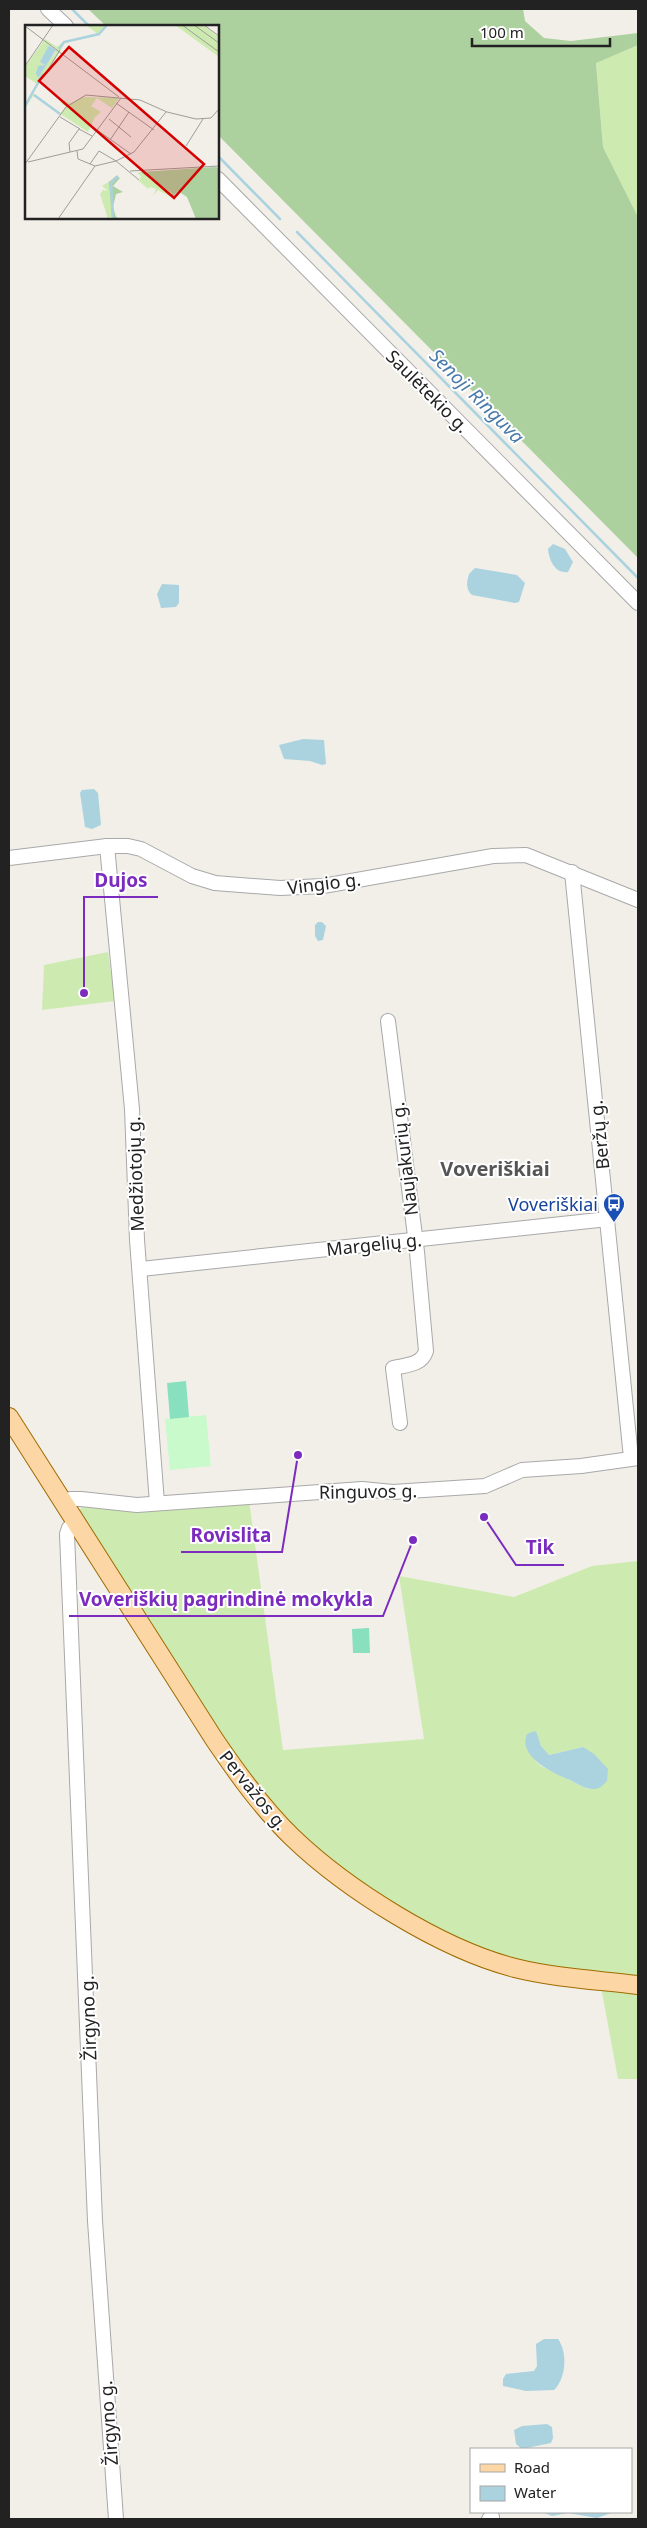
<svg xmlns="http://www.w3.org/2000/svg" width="647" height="2528" font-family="'Noto Sans',sans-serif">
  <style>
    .grass { fill: #cdebb0; fill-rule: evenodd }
    .forest { fill: #add19e }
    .park { fill: #c8facc }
    .pitch { fill: #88e0be }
    .water { fill: #aad3df }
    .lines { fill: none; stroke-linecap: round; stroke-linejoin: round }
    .stream { stroke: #aad3df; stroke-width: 2.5 }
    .minor-casing { stroke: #a9a9a9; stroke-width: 16 }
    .major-casing { stroke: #a06b00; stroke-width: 20 }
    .minor { stroke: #fff; stroke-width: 14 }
    .major { stroke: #fcd6a4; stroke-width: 18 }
    .labels { text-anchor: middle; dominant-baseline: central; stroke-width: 4; stroke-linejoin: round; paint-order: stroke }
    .street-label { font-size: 18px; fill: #222; stroke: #fff }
    .transit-label { font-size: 18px; fill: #164399; stroke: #fff; text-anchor: end }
    .water-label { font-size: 19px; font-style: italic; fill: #4a7aab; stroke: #fff }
    .quarter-label { font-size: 20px; font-weight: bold; fill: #555; stroke: #fff }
    .inset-river { fill: none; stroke: #aad3df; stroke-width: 2.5 }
    .inset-road { fill: none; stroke: #9f9d99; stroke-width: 1 }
    .view { fill: #d40000; fill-opacity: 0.15; stroke: #d40000; stroke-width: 2.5 }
    .inset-edge { fill: none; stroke: #222; stroke-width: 2.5 }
    .leader { fill: none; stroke: #7b2cbf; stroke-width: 2 }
    .callout-dot { fill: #7b2cbf; stroke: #fff; stroke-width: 2 }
    .callout-label { font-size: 19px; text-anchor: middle; font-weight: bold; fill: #7b2cbf; stroke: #fff; stroke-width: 4; stroke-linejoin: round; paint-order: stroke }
  </style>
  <rect width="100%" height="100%" fill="#f2efe9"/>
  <g class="grass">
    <polygon points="638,45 638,217 603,147 596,62"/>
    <polygon points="108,952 115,1001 42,1010 44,965"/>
    <path d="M249,1500L283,1750L424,1739L399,1576L514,1597L592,1566L638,1561V1981L500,1959L417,1921L312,1850L248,1780L78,1512L83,1505ZM537,1733L541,1746L549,1755L583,1747L594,1789H588L541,1766L535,1760Z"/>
    <polygon points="601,1987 638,1991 638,2079 618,2079"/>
  </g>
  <polygon class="forest" points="88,9 523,9 525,21 544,38 571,41 638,33 638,45 596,63 603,147 638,217 638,558 218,135 218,26 106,26"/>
  <polygon class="park" points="206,1415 211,1466 170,1470 165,1419"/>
  <g class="pitch">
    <polygon points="186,1381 189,1417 170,1419 167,1383"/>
    <polygon points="369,1628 370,1653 353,1653 352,1629"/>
  </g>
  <g class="water">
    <path d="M553,544L565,549L573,562L568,572C555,574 549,560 548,549Z"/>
    <path d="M475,568L517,575L525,583L519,602L515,603L472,595C465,589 467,581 469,574Z"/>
    <polygon points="162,584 179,585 179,603 176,607 161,608 157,594"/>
    <polygon points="303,739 324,740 326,764 322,765 310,761 284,759 279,745"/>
    <polygon points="94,789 98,793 101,825 92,829 85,827 80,793 82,790"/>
    <polygon points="318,922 322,922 326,926 323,940 318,941 315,936 315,925"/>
    <path d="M535,1731L537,1733L541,1746L549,1755L583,1747L594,1754L608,1769L607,1781C603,1785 600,1789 594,1789C587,1790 578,1784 572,1781C556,1774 517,1758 527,1734Z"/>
    <path d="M544,2339H558C568,2353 566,2378 554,2390L526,2391L503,2386V2379L506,2374L534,2371L537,2366L536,2344Z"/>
    <polygon points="547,2424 552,2427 553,2438 551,2443 522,2449 516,2444 514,2430 522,2426"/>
    <polygon points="542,2512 614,2512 597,2518 568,2513 552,2516"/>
  </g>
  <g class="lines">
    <g class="stream">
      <polyline points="72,9 89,26"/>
      <polyline points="218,156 280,219"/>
      <polyline points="297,232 638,578"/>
      <polyline points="635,2519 638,2519"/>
    </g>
    <g class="minor-casing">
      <g id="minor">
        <polyline points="48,9 66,26"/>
        <polyline points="218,179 638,603"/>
        <polyline points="107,846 132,1109 137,1240 157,1503"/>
        <polyline points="9,858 107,846 128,846 141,849 192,876 215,883 280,888 323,886 493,856 526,855 638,900"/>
        <polyline points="572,872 631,1458"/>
        <path d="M388,1021L417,1252L426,1351C422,1365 406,1365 393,1368L400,1423"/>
        <polyline points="141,1269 608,1219"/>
        <polyline points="65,1501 70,1499 81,1499 137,1505 362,1489 393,1492 485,1486 522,1470 581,1466 638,1458"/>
        <polyline points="77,1521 69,1528 67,1534 95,2221 116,2519"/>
        <polyline points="489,2519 492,2517"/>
      </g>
    </g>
    <g class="major-casing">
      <path id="major" d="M9,1417L214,1739C237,1773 262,1808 292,1837C346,1889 441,1949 515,1968C555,1978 597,1980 638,1985"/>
    </g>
    <use href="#minor" class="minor"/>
    <use href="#major" class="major"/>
  </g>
  <defs>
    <g id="bus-pin" transform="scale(1.125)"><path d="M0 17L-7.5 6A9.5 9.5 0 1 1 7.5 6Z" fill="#1a4fb4" stroke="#fff"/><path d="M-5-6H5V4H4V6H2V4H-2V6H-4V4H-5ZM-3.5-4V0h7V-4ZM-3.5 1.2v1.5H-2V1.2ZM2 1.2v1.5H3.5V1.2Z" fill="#fff"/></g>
  </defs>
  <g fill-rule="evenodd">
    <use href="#bus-pin" x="614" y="1204"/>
  </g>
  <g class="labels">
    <g class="street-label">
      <text transform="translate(428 391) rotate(45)">Saulėtekio g.</text>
      <text transform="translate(324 883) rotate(-7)">Vingio g.</text>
      <text transform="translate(599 1135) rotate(-96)">Beržų g.</text>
      <text transform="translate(404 1159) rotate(-97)">Naujakurių g.</text>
      <text transform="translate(135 1174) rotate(-92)">Medžiotojų g.</text>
      <text transform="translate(374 1244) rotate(-6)">Margelių g.</text>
      <text transform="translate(368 1491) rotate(-1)">Ringuvos g.</text>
      <text transform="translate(254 1790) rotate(51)">Pervažos g.</text>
      <text transform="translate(88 2018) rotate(-92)">Žirgyno g.</text>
      <text transform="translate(108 2423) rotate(-94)">Žirgyno g.</text>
    </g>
    <g class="transit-label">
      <text x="598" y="1204">Voveriškiai</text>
    </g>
    <g class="water-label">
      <text transform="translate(477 396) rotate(45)">Senoji Ringuva</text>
    </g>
    <g class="quarter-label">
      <text x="495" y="1168">Voveriškiai</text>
    </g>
  </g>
  <g transform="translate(25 25)">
    <rect width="194" height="194" fill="#f2efe9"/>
    <path d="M61,0H83L74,10L40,18L8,68L36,88L41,82L36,78L39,75L45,79L57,72L94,73L87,83L72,73L66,81L76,87L70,92L63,107L8,71L0,83L12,59L0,51V42L20,14L32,22L39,16L73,9ZM27,21L31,24L30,28L12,52L13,42L20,40L15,37L24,22H19ZM150,0H178L194,12V32ZM115,147L148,168L146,172L133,165L128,171L131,164L125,162L123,164L114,156L116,151L112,148ZM85,156L88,191L83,194L75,169L78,165L83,166L77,161Z" fill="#cdebb0" fill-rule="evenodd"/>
    <path d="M190,142L194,143V194H171L162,172L153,166L147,172V168L115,147ZM91,151L95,153L88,161L98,167L91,169L88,182L91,192L96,194H87L84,157Z" fill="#add19e"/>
    <path d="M25,21L31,25L13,53L11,48L13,41L20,40L15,37L23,22H19Z" fill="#aad3df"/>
    <path class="inset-river" d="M34,24L39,17L74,9L82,0M9,70L35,89M0,81L18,49M88,194L86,158L93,151"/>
    <path class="inset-road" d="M157,0L194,27M169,0L194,18M179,0L194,11M0,1L94,72M0,41L28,0M21,48L35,25M91,78L129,105M35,92L55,104M84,94L106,112M72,105L106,129M85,115L104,87M161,121L178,94M52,126L53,134L70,141L91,136L109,127L141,87M45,127L44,118L54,104L67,111M91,136L114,155M3,137L58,124L96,73M0,139L41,82L61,70L115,75L142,87L171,94L186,93L194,84M65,139L74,126L91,136M105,146L194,141M33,194L70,141"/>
    <path class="view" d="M44,22L179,139L149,173L14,56Z"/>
    <rect width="194" height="194" class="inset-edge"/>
  </g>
  <path class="leader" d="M84 993L84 897H158M298 1455L282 1552H181M484 1517L516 1565H564M413 1540L383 1616H69"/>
  <g class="callout-dot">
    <circle cx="84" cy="993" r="5"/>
    <circle cx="298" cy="1455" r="5"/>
    <circle cx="484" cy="1517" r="5"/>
    <circle cx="413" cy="1540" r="5"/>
  </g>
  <g class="callout-label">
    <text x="121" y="887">Dujos</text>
    <text x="231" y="1542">Rovislita</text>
    <text x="540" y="1554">Tik</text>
    <text x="226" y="1606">Voveriškių pagrindinė mokykla</text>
  </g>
  <rect width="647" height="2528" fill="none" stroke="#222222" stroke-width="20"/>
  <rect x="470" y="2448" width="162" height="65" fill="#ffffff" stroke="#a7a7a7"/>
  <rect x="480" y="2464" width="25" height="8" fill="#fcd6a4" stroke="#a7a7a7"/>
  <text x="514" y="2473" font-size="15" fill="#222222">Road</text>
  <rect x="480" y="2486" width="25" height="15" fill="#aad3df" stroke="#a7a7a7"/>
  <text x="514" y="2498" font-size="15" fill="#222222">Water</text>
  <path d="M472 38v8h138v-8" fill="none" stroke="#222222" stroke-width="2.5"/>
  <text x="480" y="38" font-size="15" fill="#222222" stroke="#ffffff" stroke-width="4" paint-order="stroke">100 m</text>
</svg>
